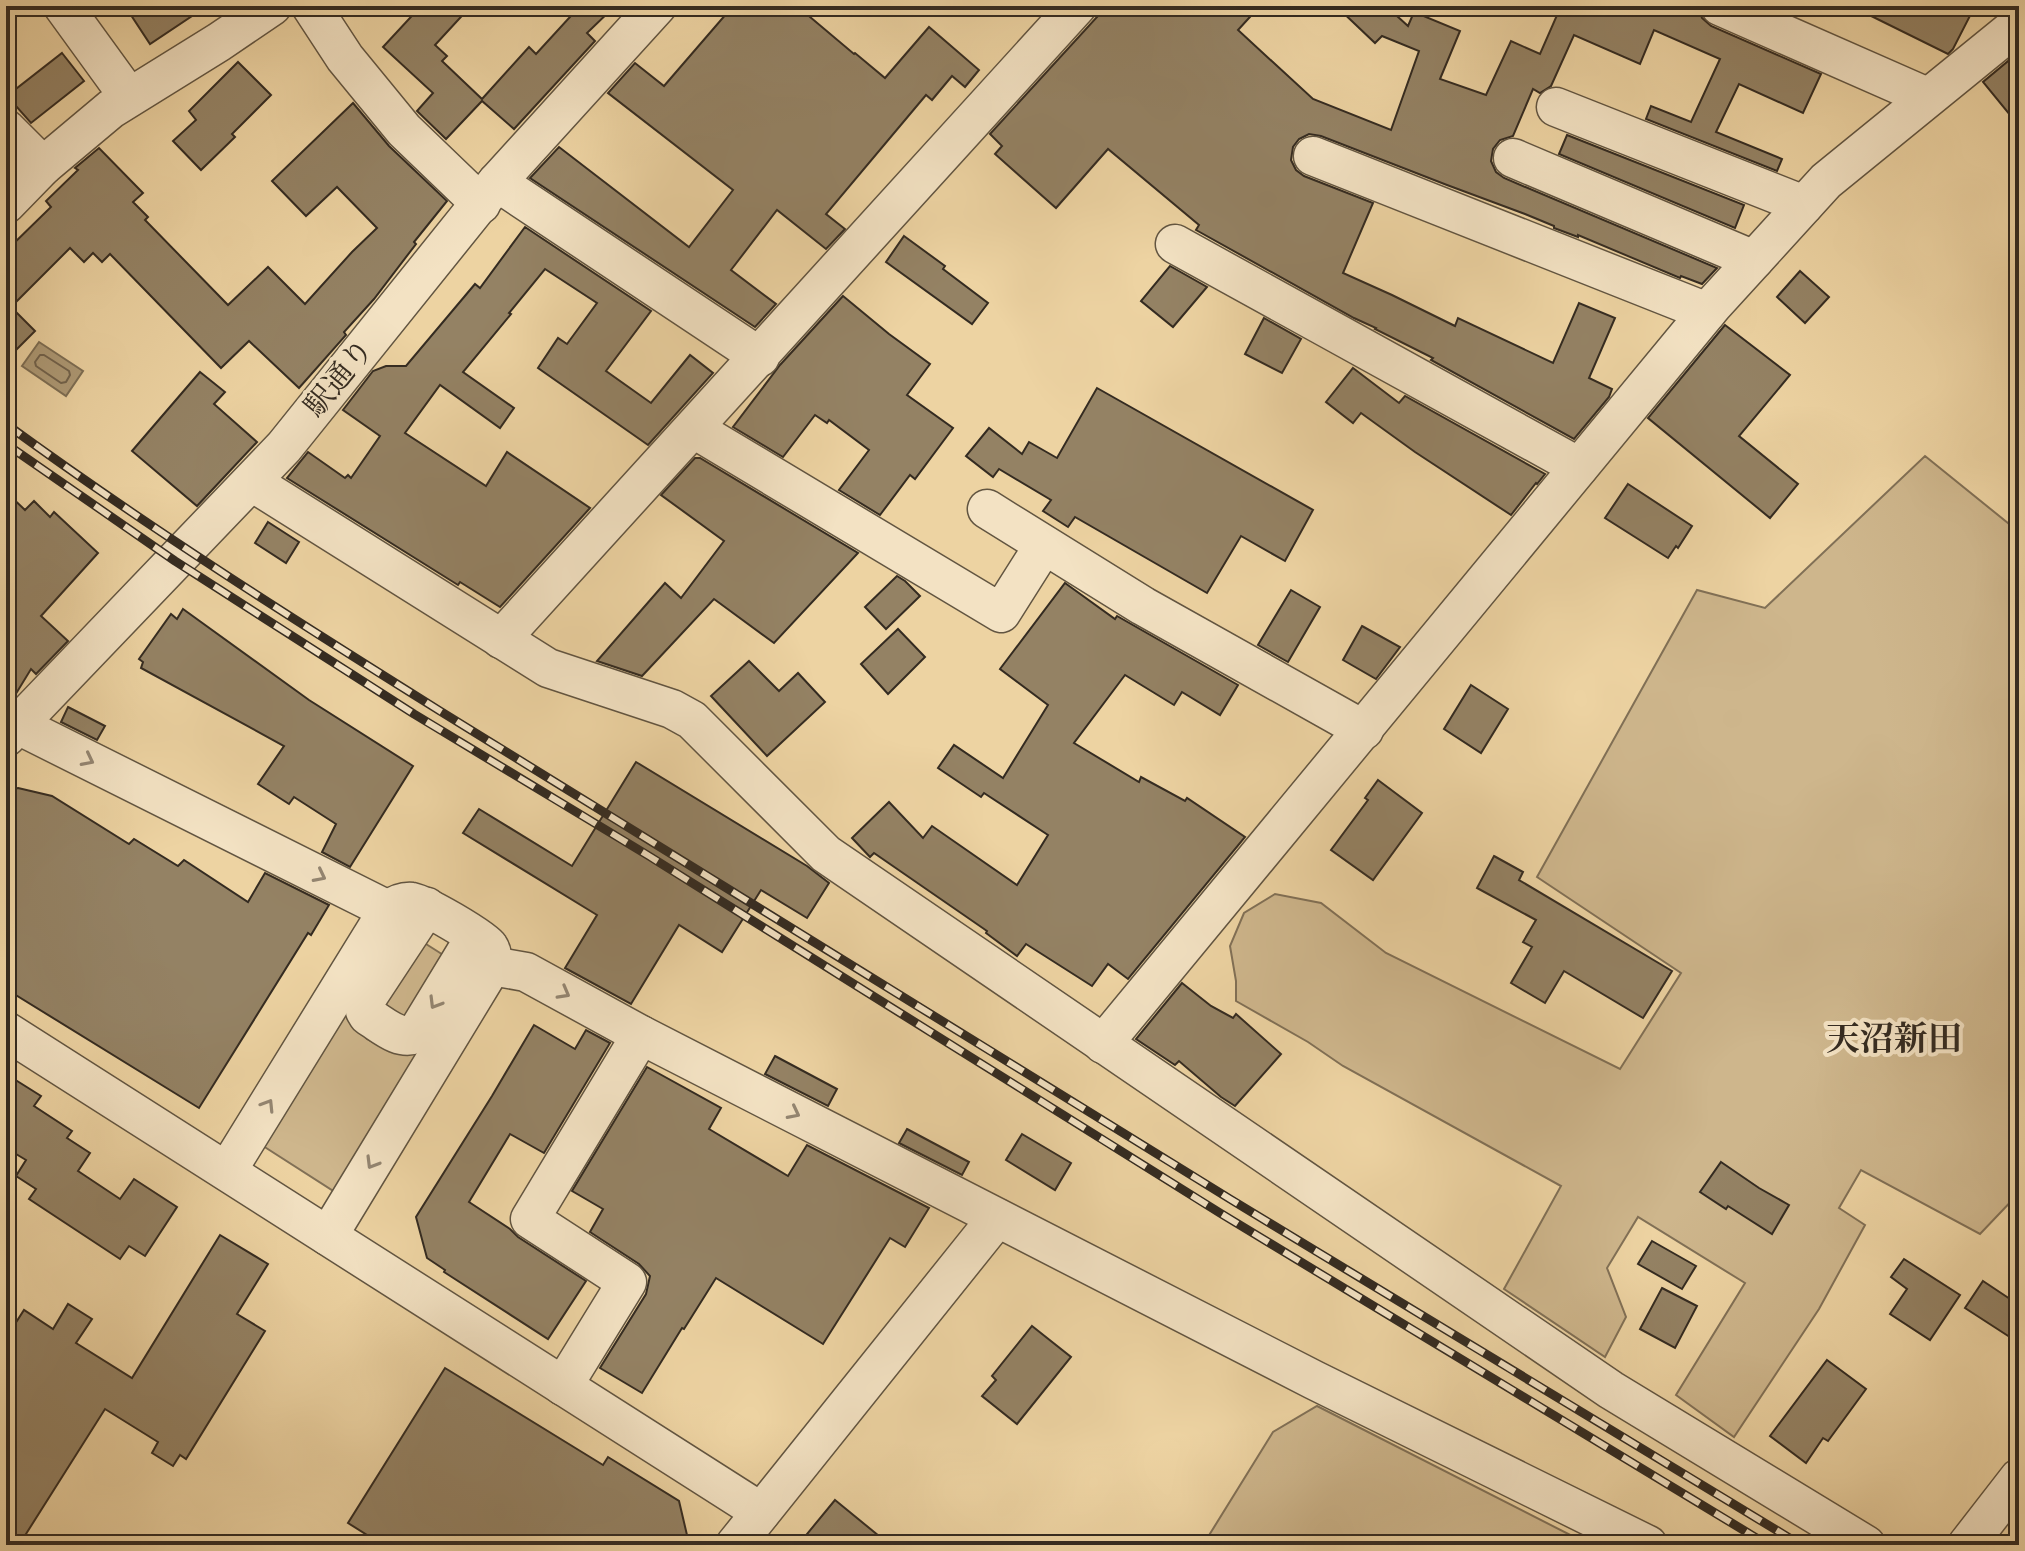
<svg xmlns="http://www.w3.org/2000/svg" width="2025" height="1551" font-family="Cardo,'Noto Serif JP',serif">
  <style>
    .green { fill: #ceb68c; stroke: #817056; stroke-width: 2 }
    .water { fill: #ae9a76; stroke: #7d6e54; stroke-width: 2 }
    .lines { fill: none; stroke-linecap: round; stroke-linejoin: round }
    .shore { stroke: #71624c; stroke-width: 2 }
    .building { fill: #948264; stroke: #342b21; stroke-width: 2 }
    .minor-casing { stroke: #625541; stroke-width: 41 }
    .minor { stroke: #f3e2c3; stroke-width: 38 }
    .rail-casing { stroke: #342b21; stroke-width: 9 }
    .rail { stroke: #f3e2c3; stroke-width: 6; stroke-dasharray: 18; stroke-linecap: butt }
    .oneway { stroke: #948672 }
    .labels { text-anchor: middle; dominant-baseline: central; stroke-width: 8; stroke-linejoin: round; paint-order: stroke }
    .street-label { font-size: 30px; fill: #342b21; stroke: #f3e2c3 }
    .quarter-label { font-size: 34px; font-weight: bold; fill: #342b21; stroke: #f3e2c3 }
  </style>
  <rect width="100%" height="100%" fill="#edd3a2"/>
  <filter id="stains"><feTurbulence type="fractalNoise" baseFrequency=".0025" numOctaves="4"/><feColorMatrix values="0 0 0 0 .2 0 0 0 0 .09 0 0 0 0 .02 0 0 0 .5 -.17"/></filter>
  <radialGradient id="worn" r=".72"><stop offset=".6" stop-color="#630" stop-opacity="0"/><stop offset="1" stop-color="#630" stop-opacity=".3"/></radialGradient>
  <g class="green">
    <polygon points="1925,456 2019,532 2019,1135 2011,1144 2019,1153 2019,1193 1980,1234 1861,1170 1839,1208 1865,1225 1819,1309 1734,1437 1676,1395 1745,1283 1638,1217 1607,1268 1626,1317 1605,1357 1504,1289 1561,1186 1343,1066 1308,1042 1236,1001 1236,981 1230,946 1244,913 1275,894 1321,903 1386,953 1620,1069 1681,973 1537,877 1697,590 1765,608"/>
    <polygon points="426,944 448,958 404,1025 382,1012 385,996 412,951"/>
    <polygon points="351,999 356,1026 367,1039 386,1049 425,1043 335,1192 260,1144"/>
    <polygon points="1317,1406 1590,1545 1203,1545 1273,1432"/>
  </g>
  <polygon class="water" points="39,342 83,371 66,396 22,366"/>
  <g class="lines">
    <polygon class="shore" points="40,355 44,355 69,371 70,375 66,382 61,383 36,366 35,362"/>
  </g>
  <g class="building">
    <polygon points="125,6 207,6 150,44"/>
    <polygon points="421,6 471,6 435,45 447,56 442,61 482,99 529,47 536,54 580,6 615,6 587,33 595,41 514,129 482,101 446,139 417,111 433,93 383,47"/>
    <polygon points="733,6 797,6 854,54 855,53 885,78 929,27 979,70 965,87 952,76 932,100 926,95 826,214 845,229 826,249 777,210 731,270 776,304 755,327 530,178 559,147 689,247 733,190 608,93 635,63 664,86"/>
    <polygon points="1107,6 1260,6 1238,30 1313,99 1391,130 1419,51 1382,36 1375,43 1336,6 1386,6 1408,26 1414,12 1460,31 1440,79 1486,95 1511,41 1540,54 1561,6 1698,6 1702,18 1711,26 1821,74 1803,113 1739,84 1716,132 1782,159 1777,171 1646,119 1651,106 1691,122 1720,59 1654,30 1640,64 1574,35 1551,86 1540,93 1533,89 1513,136 1500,140 1493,149 1491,161 1496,172 1504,178 1717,268 1702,284 1681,276 1680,278 1578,235 1578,237 1554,228 1554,226 1525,214 1447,185 1321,136 1309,134 1299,139 1293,147 1291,160 1296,170 1304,176 1373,203 1343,273 1392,295 1455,326 1458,318 1553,363 1579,303 1615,318 1589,378 1612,389 1609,397 1574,439 1431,360 1433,358 1375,329 1376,328 1354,318 1196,230 1199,225 1108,149 1056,208 995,154 1002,146 990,134"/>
    <polygon points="1851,6 1975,6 1953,49 1948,54"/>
    <polygon points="2019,52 2019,126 1983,82"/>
    <polygon points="62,53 84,81 31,123 7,96"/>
    <polygon points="238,62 271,95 232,134 235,137 201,170 173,141 196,120 189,111"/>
    <polygon points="353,103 389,146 447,201 414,242 416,244 374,299 344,332 346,335 299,388 249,341 221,368 110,254 102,262 93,253 84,262 70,248 11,307 35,331 6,360 6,251 51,207 46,201 78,170 75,168 99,148 143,193 133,202 148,217 145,220 228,305 268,267 305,304 352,252 377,228 337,187 306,216 272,181"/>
    <polygon points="1567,135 1744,205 1735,228 1559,154"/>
    <polygon points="525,227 651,311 606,371 651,403 690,355 713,373 648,445 538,368 558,338 567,344 597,303 545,269 509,313 511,314 463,372 514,408 500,428 440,385 405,433 486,486 507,452 590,508 500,607 460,582 458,585 287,478 308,452 345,478 348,475 351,478 380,436 343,410 373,371 386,366 406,366 475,284 480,288"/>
    <polygon points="904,236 945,266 943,269 988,303 972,324 886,262"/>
    <polygon points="1170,266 1207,287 1173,327 1141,301"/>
    <polygon points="1800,271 1829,297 1805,323 1777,297"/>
    <polygon points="843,296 889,334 930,364 907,395 953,428 915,479 910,475 880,515 839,490 869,450 829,420 827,423 815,415 783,457 733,427 780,365"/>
    <polygon points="1264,318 1301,339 1282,373 1245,354"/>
    <polygon points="1725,325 1790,375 1739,436 1798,484 1770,518 1648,418"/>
    <polygon points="1353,368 1399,403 1405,396 1545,474 1537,484 1536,483 1511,515 1415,452 1361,413 1353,423 1326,402"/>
    <polygon points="200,372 225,392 214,404 257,442 197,506 132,451"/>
    <polygon points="1097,388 1313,510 1285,561 1241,536 1207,593 1075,517 1068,527 1043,511 1051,500 999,469 993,477 966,456 989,428 1022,454 1029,442 1057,458"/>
    <polygon points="695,458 700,458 858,553 774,643 714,599 642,676 597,661 665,583 681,598 724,541 661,495"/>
    <polygon points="1628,484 1692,526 1678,548 1676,546 1668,558 1605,518"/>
    <polygon points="6,492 25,510 34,501 50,517 54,512 98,553 41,616 68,641 36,674 31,669 14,697 6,705"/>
    <polygon points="268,522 299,542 286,563 255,543"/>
    <polygon points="897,576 905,581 920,596 886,629 865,607"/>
    <polygon points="1065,583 1115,619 1117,616 1238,685 1220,715 1182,692 1174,705 1125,675 1074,743 1139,782 1141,777 1185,801 1187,798 1245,837 1128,979 1108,964 1092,986 1026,944 1017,956 986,933 987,931 874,853 870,857 852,838 889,802 923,838 932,826 1017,885 1048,835 984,793 981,797 938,768 954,745 1003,778 1048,705 1000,669"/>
    <polygon points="1291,590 1320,607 1288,662 1258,645"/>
    <polygon points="183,609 309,700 413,766 350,867 322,852 336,824 294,797 289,804 258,784 284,746 141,668 143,662 139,659 171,614 177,619"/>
    <polygon points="1362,626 1400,647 1376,679 1343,660"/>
    <polygon points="898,629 925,657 888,694 861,664"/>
    <polygon points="749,661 779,691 798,673 825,702 767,756 711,696"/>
    <polygon points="1471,685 1508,709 1481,753 1444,729"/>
    <polygon points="68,707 105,726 97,740 61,722"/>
    <polygon points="636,762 807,866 829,883 807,918 761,890 722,952 679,925 631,1004 565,968 597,915 463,833 479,809 572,866"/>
    <polygon points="1378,780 1422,813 1373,880 1331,850 1368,800 1365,798"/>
    <polygon points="18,788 52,796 129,844 134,839 178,866 184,860 248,902 265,873 329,905 311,935 308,933 199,1108 6,989 6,791"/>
    <polygon points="1494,856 1523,872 1519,880 1672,971 1643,1018 1564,971 1545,1003 1511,983 1532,947 1523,942 1536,920 1477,888"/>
    <polygon points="1182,983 1211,1006 1233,1018 1236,1014 1281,1054 1235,1106 1221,1097 1179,1061 1175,1065 1136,1039"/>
    <polygon points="534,1025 575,1049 586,1030 610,1043 544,1153 510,1134 469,1202 510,1229 518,1237 586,1281 548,1339 444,1272 445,1270 427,1258 416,1217 492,1096"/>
    <polygon points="775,1056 837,1089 828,1106 765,1074"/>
    <polygon points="647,1067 721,1108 709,1129 788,1176 807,1145 929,1208 905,1247 890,1238 823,1344 716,1278 684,1329 682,1328 642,1393 600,1368 646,1294 650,1276 639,1264 590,1232 603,1209 572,1191"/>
    <polygon points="6,1074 41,1096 34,1106 72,1131 67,1138 90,1153 78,1171 120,1199 134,1179 177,1207 145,1256 129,1246 120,1259 29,1199 36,1189 16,1176 26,1160 6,1148"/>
    <polygon points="907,1129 969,1162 962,1175 899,1143"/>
    <polygon points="1022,1134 1071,1163 1055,1190 1006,1160"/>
    <polygon points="1721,1162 1759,1188 1789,1205 1772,1234 1728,1206 1726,1209 1700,1192"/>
    <polygon points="220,1235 268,1264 237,1314 265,1331 186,1459 180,1455 173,1466 152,1453 158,1442 105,1409 19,1545 6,1545 6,1338 24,1310 53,1329 68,1304 92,1319 76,1343 132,1378"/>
    <polygon points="1652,1241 1696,1266 1682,1289 1638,1264"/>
    <polygon points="1904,1259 1960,1295 1930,1340 1890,1314 1907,1289 1891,1277"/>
    <polygon points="1983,1281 2019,1305 2019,1343 1965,1308"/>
    <polygon points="1662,1288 1697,1306 1675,1348 1640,1329"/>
    <polygon points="1032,1326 1071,1357 1017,1424 982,1396 996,1380 992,1376"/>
    <polygon points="1827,1360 1866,1389 1828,1441 1823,1438 1806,1463 1770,1436"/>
    <polygon points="445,1368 603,1465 608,1457 679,1501 687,1535 681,1545 383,1545 348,1523"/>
    <polygon points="835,1500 890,1545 798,1545"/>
  </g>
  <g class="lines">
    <g class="minor-casing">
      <g id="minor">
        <polyline points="63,6 129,97"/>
        <polyline points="311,6 345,58 404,130 481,204"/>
        <polyline points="1720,6 1927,97"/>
        <polyline points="1556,107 1804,205"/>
        <polyline points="6,129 43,166"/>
        <polyline points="1313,156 1707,312"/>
        <polyline points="1513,158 1754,260"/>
        <polyline points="497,182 760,357"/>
        <polyline points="6,204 43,166 111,109 219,42 272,6"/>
        <polyline points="1175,244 1579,467"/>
        <polyline points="694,429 1001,613 1044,545"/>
        <polyline points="252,482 548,668 672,709 692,720 826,854 1611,1390 1866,1545"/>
        <polyline points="987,509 1143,606 1364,730"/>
        <polyline points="501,639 1077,6"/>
        <polyline points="18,725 388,910"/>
        <polyline points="6,737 284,447 497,182 657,6"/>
        <path d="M427,907L365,1001V1011L368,1016C383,1025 399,1041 416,1034L475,937"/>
        <polyline points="492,966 526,972 641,1035 1314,1380 1648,1545"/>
        <polyline points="6,1031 761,1512"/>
        <polyline points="1103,1044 1713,305 1826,181 2019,24"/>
        <path d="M227,1171L388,910C395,905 402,901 412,902C421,902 484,939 489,947C493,953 492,959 492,966L328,1236"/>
        <polyline points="563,1386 627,1282 530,1219 641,1035"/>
        <polyline points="735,1545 997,1218"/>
        <polyline points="1967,1545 2019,1478"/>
      </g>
    </g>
    <use href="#minor" class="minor"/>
    <g class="rail-casing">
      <g id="rail">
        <path d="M6,424C146,526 293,619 440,711L1230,1199L1801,1545"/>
        <polyline points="6,444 175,561 414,714 649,856 1220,1213 1768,1545"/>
      </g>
    </g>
    <use href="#rail" class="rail"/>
  </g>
  <defs><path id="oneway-chevron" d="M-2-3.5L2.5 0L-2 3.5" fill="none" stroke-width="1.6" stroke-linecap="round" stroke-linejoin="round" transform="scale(2)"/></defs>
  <g class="oneway">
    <use href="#oneway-chevron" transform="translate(88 760) rotate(27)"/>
    <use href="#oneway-chevron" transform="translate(320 876) rotate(27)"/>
    <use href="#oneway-chevron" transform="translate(564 993) rotate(29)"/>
    <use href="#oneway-chevron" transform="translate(435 1003) rotate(121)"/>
    <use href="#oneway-chevron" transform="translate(268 1105) rotate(-58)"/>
    <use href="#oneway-chevron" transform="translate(794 1113) rotate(27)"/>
    <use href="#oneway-chevron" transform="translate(372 1163) rotate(121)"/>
  </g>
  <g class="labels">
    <g class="street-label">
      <text transform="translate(339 378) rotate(-51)">駅通り</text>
    </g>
    <g class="quarter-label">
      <text x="1894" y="1039">天沼新田</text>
    </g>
  </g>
  <rect width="2025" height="1551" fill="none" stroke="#edd3a2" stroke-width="32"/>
  <rect x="8" y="8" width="2009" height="1535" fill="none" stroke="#342b21" stroke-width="4"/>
  <rect x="16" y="16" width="1993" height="1519" fill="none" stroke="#342b21" stroke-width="2"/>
  <rect width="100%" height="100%" filter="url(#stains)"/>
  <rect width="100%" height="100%" fill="url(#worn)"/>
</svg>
